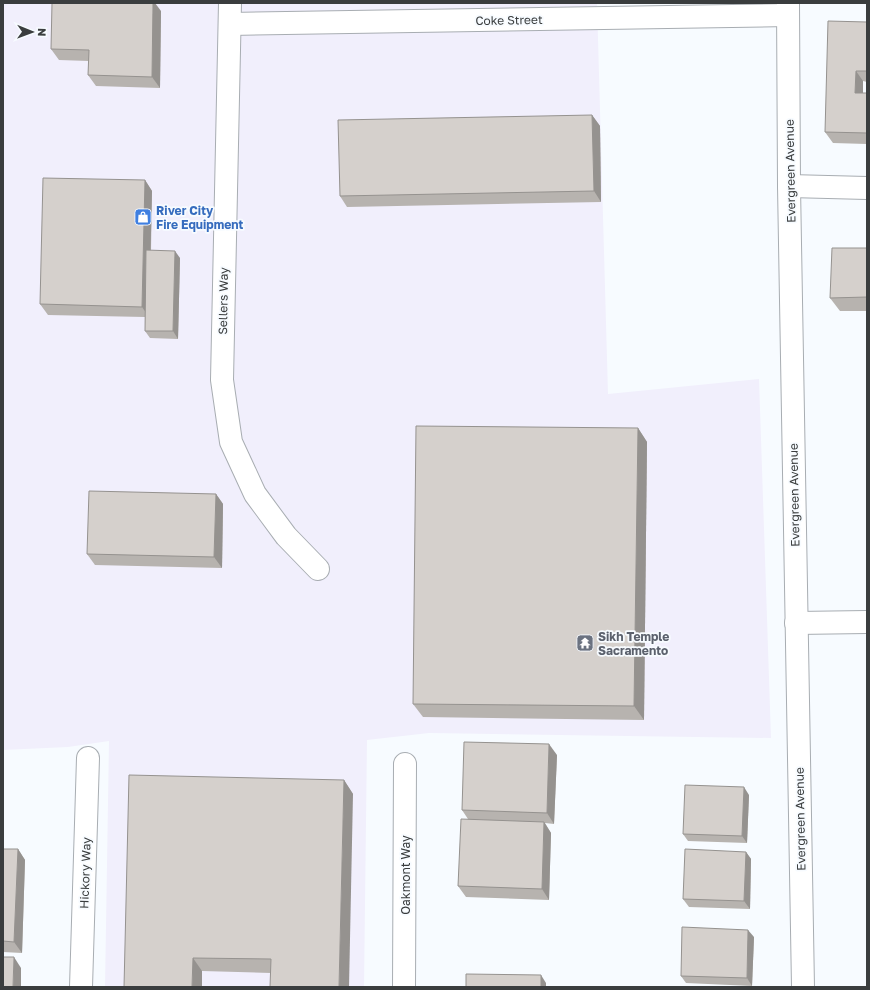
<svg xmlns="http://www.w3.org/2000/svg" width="870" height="990" font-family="'Golos Text',sans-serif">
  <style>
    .industrial { fill: #f1effc }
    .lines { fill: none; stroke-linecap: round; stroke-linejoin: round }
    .street-casing { stroke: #a8adb2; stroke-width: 24 }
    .secondary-casing { stroke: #a8adb2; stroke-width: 24 }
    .street { stroke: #fff; stroke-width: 22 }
    .secondary { stroke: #fff; stroke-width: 22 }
    .wall { fill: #b7b3af }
    .shaded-wall { fill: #95928f }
    .building { fill: #d5d0cc; stroke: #95928f }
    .labels { text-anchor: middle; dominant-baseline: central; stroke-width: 3.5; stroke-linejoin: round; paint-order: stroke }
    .street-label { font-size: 12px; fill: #3a3d3e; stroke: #f7fbff }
    .shop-label { font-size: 12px; font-weight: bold; fill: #366cbe; stroke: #f7fbff; text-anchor: start }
    .worship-label { font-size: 12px; font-weight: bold; fill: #5b616d; stroke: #f7fbff; text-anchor: start }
  </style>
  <rect width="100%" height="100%" fill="#f7fbff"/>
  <polygon class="industrial" points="3,3 597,3 608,394 759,379 771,738 429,733 367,740 364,987 105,987 109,741 68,747 3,750"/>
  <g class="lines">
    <g class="street-casing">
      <g id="street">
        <polyline points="230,3 222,380 231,442 255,494 286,536 318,569"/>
        <polyline points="230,24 788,15"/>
        <polyline points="789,186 867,188"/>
        <polyline points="796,623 867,622"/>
        <polyline points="81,987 88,758"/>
        <polyline points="404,987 405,764"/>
      </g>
    </g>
    <g class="secondary-casing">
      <polyline id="secondary" points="788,3 789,186 803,987"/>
    </g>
    <use href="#street" class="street"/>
    <use href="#secondary" class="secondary"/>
  </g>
  <g class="wall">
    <polygon points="161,11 160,88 96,86 88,75 89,61 59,60 51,49"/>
    <polygon points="867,22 867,82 863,81 863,93 867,93 867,144 833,143 825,132"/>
    <polygon points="592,115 600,126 601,202 347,207 340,196"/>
    <polygon points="145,180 152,191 151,251 180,258 178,339 150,338 145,331 145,317 48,315 40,304"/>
    <polygon points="867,248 867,311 840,311 830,298"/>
    <polygon points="638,428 647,442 644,720 423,717 413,704"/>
    <polygon points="216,494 223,504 222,568 95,565 87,554"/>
    <polygon points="557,755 554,824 545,823 551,833 549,900 466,897 458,886 468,819 462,810"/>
    <polygon points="344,780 353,794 271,973 202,971 124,987"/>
    <polygon points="749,795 747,843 688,841 683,834"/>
    <polygon points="3,849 18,849 25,860 22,953 3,952"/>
    <polygon points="746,852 751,859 750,909 689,907 683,899"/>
    <polygon points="754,937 752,986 686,983 681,976"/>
  </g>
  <g class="shaded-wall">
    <polygon points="153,3 155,3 161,11 160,88 152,77"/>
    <polygon points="856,71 863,81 863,104 855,93"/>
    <polygon points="592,115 600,126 601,202 594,191"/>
    <polygon points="145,180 152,191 149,317 142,307"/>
    <polygon points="175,251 180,258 178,339 173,331"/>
    <polygon points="638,428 647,442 644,720 634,706"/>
    <polygon points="216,494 223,504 222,568 214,557"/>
    <polygon points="549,744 557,755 554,824 547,813"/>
    <polygon points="344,780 353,794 349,987 339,987"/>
    <polygon points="744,787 749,795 747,843 742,836"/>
    <polygon points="544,822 551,833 549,900 542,889"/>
    <polygon points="18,849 25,860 22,953 14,942"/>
    <polygon points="746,852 751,859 750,909 744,901"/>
    <polygon points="748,930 754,937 752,986 747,978"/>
    <polygon points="14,957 21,968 21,987 13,987"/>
    <polygon points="193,958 202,971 202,987 192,987"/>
    <polygon points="541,975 546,983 546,987 541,987"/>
  </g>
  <g class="building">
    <polygon points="52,3 153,3 152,77 88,75 89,50 51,49"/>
    <polygon points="828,21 867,22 867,71 856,71 855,93 867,93 867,133 825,132"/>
    <polygon points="592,115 594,191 340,196 338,120"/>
    <polygon points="43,178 145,180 142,307 40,304"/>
    <polygon points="832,248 867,248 867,297 830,298"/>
    <polygon points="146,250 175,251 173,331 145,331"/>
    <polygon points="416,426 638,428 634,706 413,704"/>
    <polygon points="89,491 216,494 214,557 87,554"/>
    <polygon points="464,742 549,744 547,813 462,810"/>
    <polygon points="129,775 344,780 339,987 270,987 271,959 193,958 192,987 124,987"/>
    <polygon points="685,785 744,787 742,836 683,834"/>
    <polygon points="461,819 544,822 542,889 458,886"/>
    <polygon points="3,849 18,849 14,942 3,941"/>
    <polygon points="685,849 746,852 744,901 683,899"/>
    <polygon points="682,927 748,930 747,978 681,976"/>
    <polygon points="3,957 14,957 13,987 3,987"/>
    <polygon points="466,974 541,975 541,987 466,987"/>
  </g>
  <defs>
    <g id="shop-square" transform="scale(0.9)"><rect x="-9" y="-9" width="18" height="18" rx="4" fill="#3f7fe0" stroke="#f7fbff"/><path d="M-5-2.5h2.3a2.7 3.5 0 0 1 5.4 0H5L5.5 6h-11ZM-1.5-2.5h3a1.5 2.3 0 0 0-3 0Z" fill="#fff"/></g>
    <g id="temple-square" transform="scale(0.9)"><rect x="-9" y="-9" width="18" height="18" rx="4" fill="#6b7280" stroke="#f7fbff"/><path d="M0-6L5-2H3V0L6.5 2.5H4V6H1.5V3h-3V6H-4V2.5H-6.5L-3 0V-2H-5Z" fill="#fff"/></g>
  </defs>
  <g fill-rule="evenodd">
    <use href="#shop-square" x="143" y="217"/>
    <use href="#temple-square" x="585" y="643"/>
  </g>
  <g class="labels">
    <g class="street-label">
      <text transform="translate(509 20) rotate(-1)">Coke Street</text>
      <text transform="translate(790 171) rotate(-91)">Evergreen Avenue</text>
      <text transform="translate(223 301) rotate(-89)">Sellers Way</text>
      <text transform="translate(794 495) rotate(-91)">Evergreen Avenue</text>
      <text transform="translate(800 819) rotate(-91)">Evergreen Avenue</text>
      <text transform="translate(85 873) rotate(-88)">Hickory Way</text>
      <text transform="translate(405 875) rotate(-90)">Oakmont Way</text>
    </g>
    <g class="shop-label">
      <text x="156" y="210">River City<tspan x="156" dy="14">Fire Equipment</tspan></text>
    </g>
    <g class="worship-label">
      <text x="598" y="636">Sikh Temple<tspan x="598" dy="14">Sacramento</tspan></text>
    </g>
  </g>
  <rect width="870" height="990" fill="none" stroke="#3a3d3e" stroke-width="8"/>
  <g transform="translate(32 32) rotate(91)" stroke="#f7fbff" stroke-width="3" paint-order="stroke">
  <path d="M0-3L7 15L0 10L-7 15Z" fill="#3a3d3e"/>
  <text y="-6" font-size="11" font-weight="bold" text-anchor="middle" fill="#3a3d3e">N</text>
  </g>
</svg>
